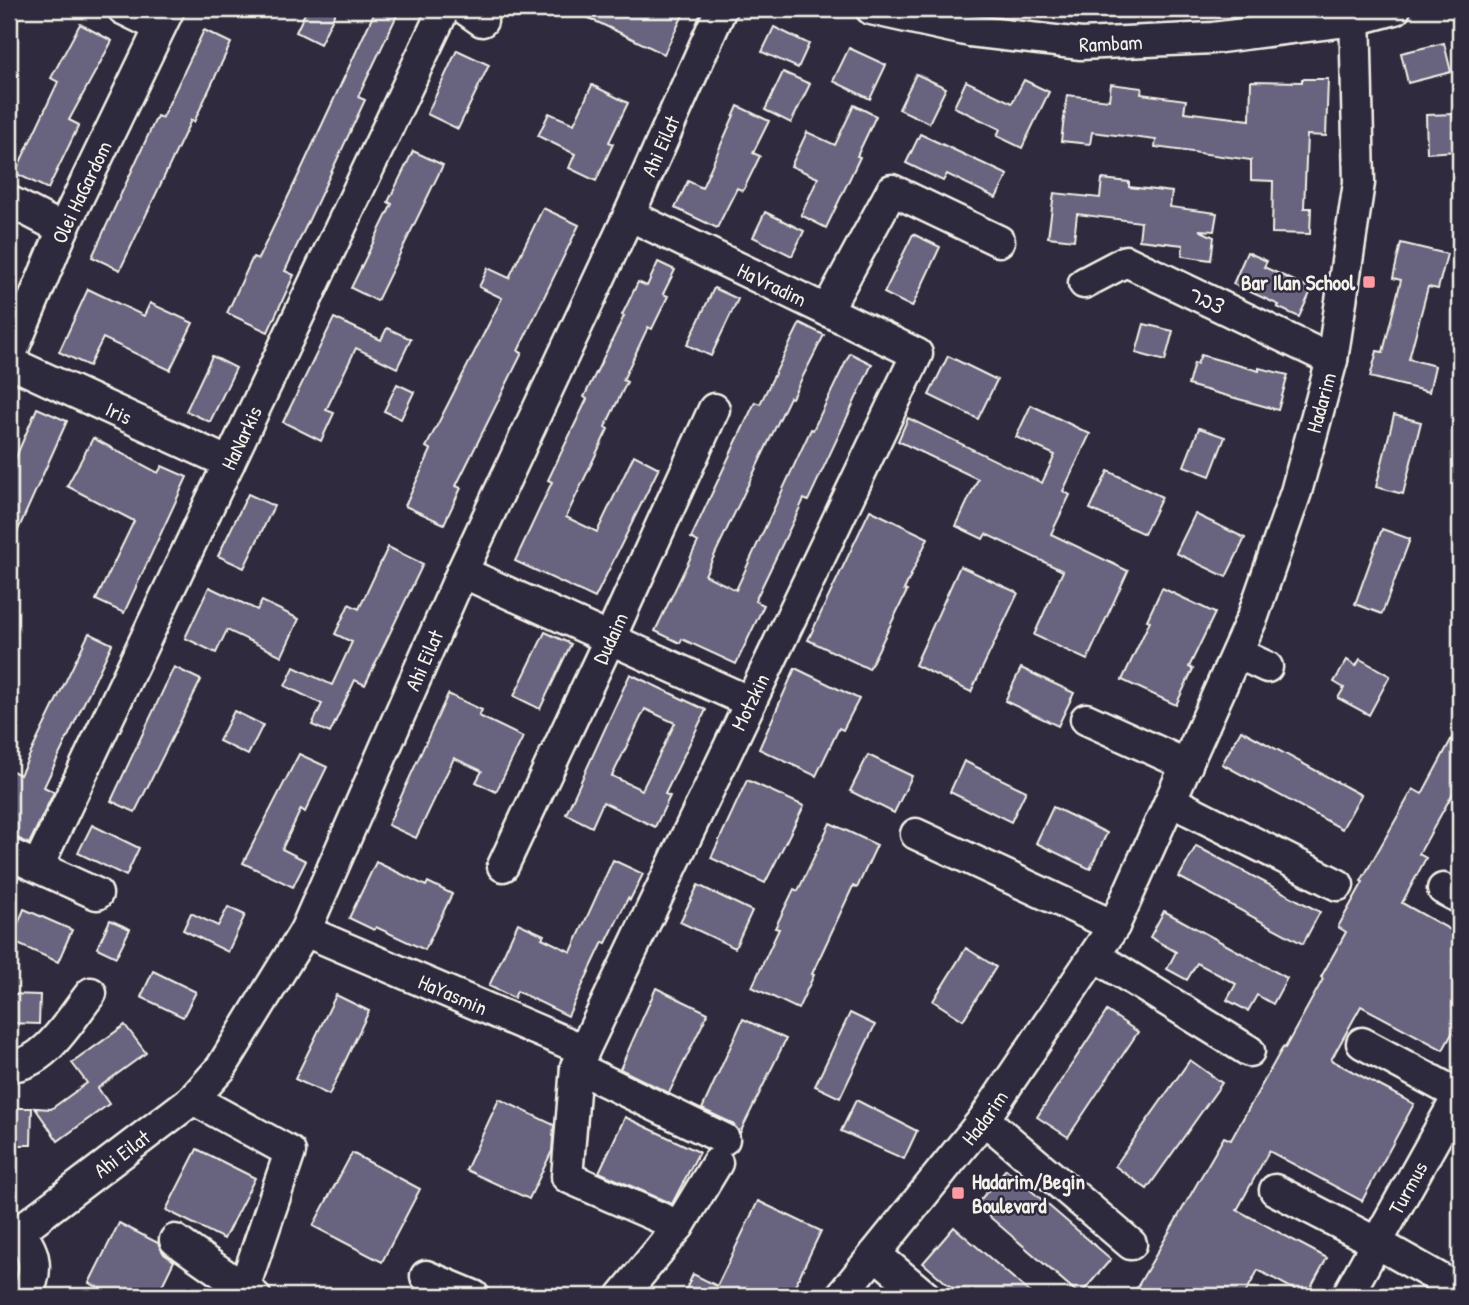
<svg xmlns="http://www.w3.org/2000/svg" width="1469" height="1305" font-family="'Patrick Hand','Playpen Sans Hebrew',sans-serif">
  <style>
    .building { fill: #67647e; stroke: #f4f1e8; stroke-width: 2; fill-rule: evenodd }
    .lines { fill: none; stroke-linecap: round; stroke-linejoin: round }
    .minor-casing { stroke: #f4f1e8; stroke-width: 35 }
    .minor { stroke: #2f2a3d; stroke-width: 30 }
    .poi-dot { fill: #ff9aa2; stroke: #2f2a3d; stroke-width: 2.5 }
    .labels { text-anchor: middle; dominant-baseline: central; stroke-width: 5; stroke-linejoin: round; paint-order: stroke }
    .street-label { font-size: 21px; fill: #f4f1e8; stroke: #2f2a3d }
    .poi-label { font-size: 21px; font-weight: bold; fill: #f4f1e8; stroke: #2f2a3d; text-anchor: end }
  </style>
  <rect width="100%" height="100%" fill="#2f2a3d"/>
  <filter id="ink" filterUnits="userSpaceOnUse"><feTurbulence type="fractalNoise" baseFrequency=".0143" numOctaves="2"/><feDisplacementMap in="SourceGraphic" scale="14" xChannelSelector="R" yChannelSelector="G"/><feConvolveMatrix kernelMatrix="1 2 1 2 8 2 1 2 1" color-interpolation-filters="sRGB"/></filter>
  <g filter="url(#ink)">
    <g class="building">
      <polygon points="307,9 337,9 320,44 296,32"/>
      <polygon points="376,9 400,9 358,97 365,100 285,271 294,275 268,332 227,313 253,257 258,259 300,172"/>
      <polygon points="570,9 686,9 664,54"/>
      <polygon points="80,24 112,41 69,120 79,125 48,189 15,173 58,82 51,78"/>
      <polygon points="774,27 809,44 798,68 762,52"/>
      <polygon points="204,30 231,43 194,122 191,120 120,270 92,257 157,116 162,118"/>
      <polygon points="1444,43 1451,72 1408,83 1401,53"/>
      <polygon points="849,48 886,65 870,99 833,81"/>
      <polygon points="457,50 489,65 458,129 427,114"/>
      <polygon points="783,72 810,84 791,123 765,110"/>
      <polygon points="916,74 946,88 929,123 899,109"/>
      <polygon points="1302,79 1328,79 1326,136 1307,135 1304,208 1311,208 1310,234 1272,233 1273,181 1251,180 1251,160 1155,147 1156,140 1092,132 1090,144 1061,141 1067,95 1109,100 1111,84 1142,88 1141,94 1186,100 1184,112 1250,120 1251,81 1302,82"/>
      <polygon points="1024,80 1049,92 1022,148 997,136 1000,129 954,107 966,81 1012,103"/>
      <polygon points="592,85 628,103 609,142 613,144 596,181 569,168 575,154 538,136 549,113 574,124"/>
      <polygon points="854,105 876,116 857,156 860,157 826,228 801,215 818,178 791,166 807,132 835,145"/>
      <polygon points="738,106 769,121 753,153 760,156 743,191 737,188 717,228 675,208 688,181 702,188"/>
      <polygon points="1455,114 1457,151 1427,153 1426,115"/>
      <polygon points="920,134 1008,175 996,198 947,174 943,181 906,163"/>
      <polygon points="413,151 443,165 377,301 351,288 392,204 388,202"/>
      <polygon points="1102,179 1129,182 1129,187 1172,192 1170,207 1217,213 1214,231 1199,230 1214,237 1211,260 1182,256 1183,245 1139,240 1141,222 1077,214 1074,240 1048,237 1054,193 1100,198"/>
      <polygon points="543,208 579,225 518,351 522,353 456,486 461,488 444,524 405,506 431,450 426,447 502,298 479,287 488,268 509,278"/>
      <polygon points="765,212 804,231 792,256 753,237"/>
      <polygon points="913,234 940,247 912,307 884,293"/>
      <polygon points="1401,243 1447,254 1438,289 1428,287 1409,359 1435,366 1429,392 1370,377 1377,351 1383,352 1401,280 1393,278"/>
      <polygon points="1247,252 1267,261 1264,267 1312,289 1299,317 1277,307 1279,305 1233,284"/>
      <polygon points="658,262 675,270 663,294 668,296 652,329 648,327 623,380 627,382 605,427 608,429 566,517 597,532 634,455 659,468 595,598 515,561 552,482 548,480 587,399 584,397 624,316 622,315 638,282 647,286"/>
      <polygon points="714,288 738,299 711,356 687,345"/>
      <polygon points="88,289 144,316 150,303 193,323 170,370 103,338 89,366 59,352"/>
      <polygon points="334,318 381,340 387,328 411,339 397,368 356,348 326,410 334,413 321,441 283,422"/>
      <polygon points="800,323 824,335 792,398 790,397 705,575 736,590 811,429 813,430 850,353 872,364 808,501 804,499 755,601 764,605 736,664 682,639 680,643 655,631 698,542 691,538 728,459 755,402 760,404"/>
      <polygon points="1144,324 1173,331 1165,361 1136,353"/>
      <polygon points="1201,355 1259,371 1259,368 1288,375 1278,410 1188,385 1194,363 1197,364"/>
      <polygon points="212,356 236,368 210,422 186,411"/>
      <polygon points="948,356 997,380 978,419 929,395"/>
      <polygon points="397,384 414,392 401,419 384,411"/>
      <polygon points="1031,405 1090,434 1063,491 1070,495 1051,534 1128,571 1087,660 1034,635 1063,571 986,534 983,539 956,526 978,479 898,441 908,418 1042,483 1055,455 1016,437"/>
      <polygon points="37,408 67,421 9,550 9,473"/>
      <polygon points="1394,415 1421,422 1403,494 1376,487"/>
      <polygon points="1199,428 1225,437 1210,476 1184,466"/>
      <polygon points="93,438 158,473 162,466 187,477 124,613 96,600 134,521 67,486"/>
      <polygon points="1108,471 1162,497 1144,534 1090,509"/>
      <polygon points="248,494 274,506 244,568 218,556"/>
      <polygon points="870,510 928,538 904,590 907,591 869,669 808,640"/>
      <polygon points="1195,514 1245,538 1226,577 1176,553"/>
      <polygon points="1382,529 1410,539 1382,614 1355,604"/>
      <polygon points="388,547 423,564 365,685 355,680 330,733 312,725 322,704 285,686 294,667 332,685 352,642 335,634 349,604 359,609"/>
      <polygon points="960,566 1018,593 971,692 915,665"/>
      <polygon points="209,587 257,610 262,601 299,619 282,656 227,630 216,653 185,638"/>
      <polygon points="1162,588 1215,613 1189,667 1193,669 1176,705 1122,680 1150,621 1147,620"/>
      <polygon points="545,632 571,644 540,709 514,696"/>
      <polygon points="89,633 112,644 44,787 54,792 29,844 9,834 9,769 20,775"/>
      <polygon points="1360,659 1390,676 1369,715 1338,698 1344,688 1334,682 1347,660 1356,666"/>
      <polygon points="174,667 201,680 135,812 111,801"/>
      <polygon points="795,668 859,699 843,730 839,728 816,776 759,749"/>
      <polygon points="1021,668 1074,693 1058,726 1005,701"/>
      <path d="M630,674L706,710L665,794L670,796L655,827L603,802L592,827L566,814ZM645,709L675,723L642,790L612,776Z"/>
      <polygon points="448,694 482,710 479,716 523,737 496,792 476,782 482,771 454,758 416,838 388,825"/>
      <polygon points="234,711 263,725 248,755 219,741"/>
      <polygon points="1460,723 1460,796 1453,793 1419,854 1426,858 1402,903 1460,935 1460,1019 1443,1050 1361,1006 1331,1060 1414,1104 1362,1201 1269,1151 1237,1210 1327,1258 1306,1296 1258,1270 1244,1296 1132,1296 1224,1137 1231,1140 1283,1047 1285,1048 1323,979 1321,977 1346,932 1338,927 1363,882 1361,881 1413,789 1422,794"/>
      <polygon points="1241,730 1361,795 1342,829 1222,764"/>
      <polygon points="299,754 327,767 305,812 301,809 282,849 306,861 293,887 243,863"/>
      <polygon points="868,755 912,776 894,813 850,791"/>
      <polygon points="964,761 1026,791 1011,822 950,792"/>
      <polygon points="747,780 804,806 765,883 711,858"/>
      <polygon points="1053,807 1107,833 1090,869 1036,843"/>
      <polygon points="830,823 877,845 857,888 853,886 812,974 814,975 798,1009 752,987 779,929 775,928 794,889 798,891"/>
      <polygon points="92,825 139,848 126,876 78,853"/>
      <polygon points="1196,846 1320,912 1303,944 1179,877"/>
      <polygon points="613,860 643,874 630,900 628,898 606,943 603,942 568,1016 517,991 514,998 489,986 518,923 544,935 542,938 571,952"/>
      <polygon points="376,862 426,886 428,882 452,894 425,950 376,927 374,930 349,918"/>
      <polygon points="698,885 752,911 735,948 680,922"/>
      <polygon points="228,907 245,915 228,952 183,930 191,913 218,926"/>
      <polygon points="24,909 72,930 58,962 11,941"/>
      <polygon points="1164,911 1287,978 1273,1004 1257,995 1248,1011 1227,1000 1236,984 1197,963 1187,980 1167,969 1176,952 1150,937"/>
      <polygon points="110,920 130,929 116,957 97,948"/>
      <polygon points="966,948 996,967 963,1020 933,1001"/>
      <polygon points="153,971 196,992 183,1017 141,997"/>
      <polygon points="656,988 708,1013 669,1093 620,1069"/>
      <polygon points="9,994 40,995 39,1024 9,1023"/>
      <polygon points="336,995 369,1011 329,1095 295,1079"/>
      <polygon points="1107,1011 1138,1032 1068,1137 1037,1117"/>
      <polygon points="850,1013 875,1025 840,1098 815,1086"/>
      <polygon points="743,1019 786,1039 740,1133 732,1123 702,1109"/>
      <polygon points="125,1025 146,1053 98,1088 109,1104 58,1141 35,1108 51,1109 87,1083 72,1063"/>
      <polygon points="1190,1060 1222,1083 1147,1189 1115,1166"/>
      <polygon points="499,1099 554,1125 552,1151 529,1199 466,1170"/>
      <polygon points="856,1100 917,1131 904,1159 841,1131"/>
      <polygon points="9,1108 32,1108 31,1145 9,1145"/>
      <polygon points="625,1117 699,1152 672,1204 599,1172"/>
      <polygon points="197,1149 255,1178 224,1239 166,1210"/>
      <polygon points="352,1153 420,1189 382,1262 313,1226"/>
      <polygon points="1006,1169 1111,1259 1080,1295 976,1205"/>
      <polygon points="758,1201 821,1231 790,1296 683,1296 693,1274 717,1286"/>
      <polygon points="119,1223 158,1243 164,1254 174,1261 157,1296 116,1296 89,1283"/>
      <polygon points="954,1227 1034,1296 961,1296 923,1263"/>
    </g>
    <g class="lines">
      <g class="minor-casing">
        <g id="minor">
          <polyline points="123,9 160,27"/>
          <polyline points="465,9 482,21"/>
          <path id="s1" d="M871,9L970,31L1081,44L1213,38L1354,20L1395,9"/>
          <polyline points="9,201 63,229"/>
          <path id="s2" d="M629,215L917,354L576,1067L724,1139"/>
          <polyline points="1084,283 1126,261 1332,360"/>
          <polyline points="827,310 892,190 999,241"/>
          <path id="s3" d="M9,359L63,229L169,9"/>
          <path id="s4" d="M9,362L229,463"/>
          <polyline points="462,572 750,702"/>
          <polyline points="1237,653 1267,667"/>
          <polyline points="1086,719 1187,765"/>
          <polyline points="1171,801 1338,885"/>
          <polyline points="916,834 1114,926"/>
          <polyline points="9,854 97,894"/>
          <path id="s5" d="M38,866L444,9"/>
          <path id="s6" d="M503,866L610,638L714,409"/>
          <polyline points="1443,889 1460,898"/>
          <path id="s7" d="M305,931L584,1050"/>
          <polyline points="1095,956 1249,1051"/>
          <polyline points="1362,1043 1459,1095"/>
          <path d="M9,1066C46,1065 70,1019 91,993"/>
          <polyline points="576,1067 567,1177 679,1226"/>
          <polyline points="193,1099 290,1152 244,1288"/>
          <polyline points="984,1119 1131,1244"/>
          <polyline points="1275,1190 1377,1243 1460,1290"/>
          <path d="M9,1227C36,1243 40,1269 26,1296"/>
          <path id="s8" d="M18,1232L193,1099L221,1068L305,931L462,572L629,215L721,9"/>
          <polyline points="175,1240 255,1296"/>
          <polyline points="875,1254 925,1296"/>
          <polyline points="426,1276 474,1296"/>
          <polyline points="622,1296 679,1226 717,1163"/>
          <path id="s9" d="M841,1296L984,1119L1114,926L1253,616L1296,492L1332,360L1359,183L1355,9"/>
          <path id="s10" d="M1347,1296L1460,1093"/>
        </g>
      </g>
      <use href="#minor" class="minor"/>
    </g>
  </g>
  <g class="poi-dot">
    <rect x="1362" y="275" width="14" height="14" rx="3.5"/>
    <rect x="951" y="1186" width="14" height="14" rx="3.5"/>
  </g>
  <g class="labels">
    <g class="street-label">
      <text stroke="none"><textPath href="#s1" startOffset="243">Rambam</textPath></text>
      <text stroke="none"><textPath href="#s8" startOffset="1284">Ahi Eilat</textPath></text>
      <text stroke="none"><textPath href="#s3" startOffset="182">Olei HaGardom</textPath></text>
      <text stroke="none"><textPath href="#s2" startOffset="159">HaVradim</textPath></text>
      <text transform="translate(1207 300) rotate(26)">צבר</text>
      <text stroke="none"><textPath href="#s9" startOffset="1024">Hadarim</textPath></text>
      <text stroke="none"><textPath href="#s4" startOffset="121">Iris</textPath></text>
      <text stroke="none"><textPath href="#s5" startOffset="474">HaNarkis</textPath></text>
      <text stroke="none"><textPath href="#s6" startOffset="252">Dudaim</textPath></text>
      <text stroke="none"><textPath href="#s8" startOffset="718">Ahi Eilat</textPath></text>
      <text transform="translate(750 702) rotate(-64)">Motzkin</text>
      <text stroke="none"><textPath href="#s7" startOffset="161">HaYasmin</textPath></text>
      <text stroke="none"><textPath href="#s9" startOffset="229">Hadarim</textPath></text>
      <text stroke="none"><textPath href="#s8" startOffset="130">Ahi Eilat</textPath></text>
      <text stroke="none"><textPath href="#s10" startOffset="124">Turmus</textPath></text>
    </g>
    <g class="poi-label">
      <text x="1355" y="282">Bar Ilan School</text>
      <text x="972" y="1181" text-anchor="start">Hadarim/Begin<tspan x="972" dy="24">Boulevard</tspan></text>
    </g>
  </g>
  <rect width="1469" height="1305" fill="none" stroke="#2f2a3d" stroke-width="35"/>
  <rect x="18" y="18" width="1434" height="1270" fill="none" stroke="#f4f1e8" stroke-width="2.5" filter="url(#ink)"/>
</svg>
